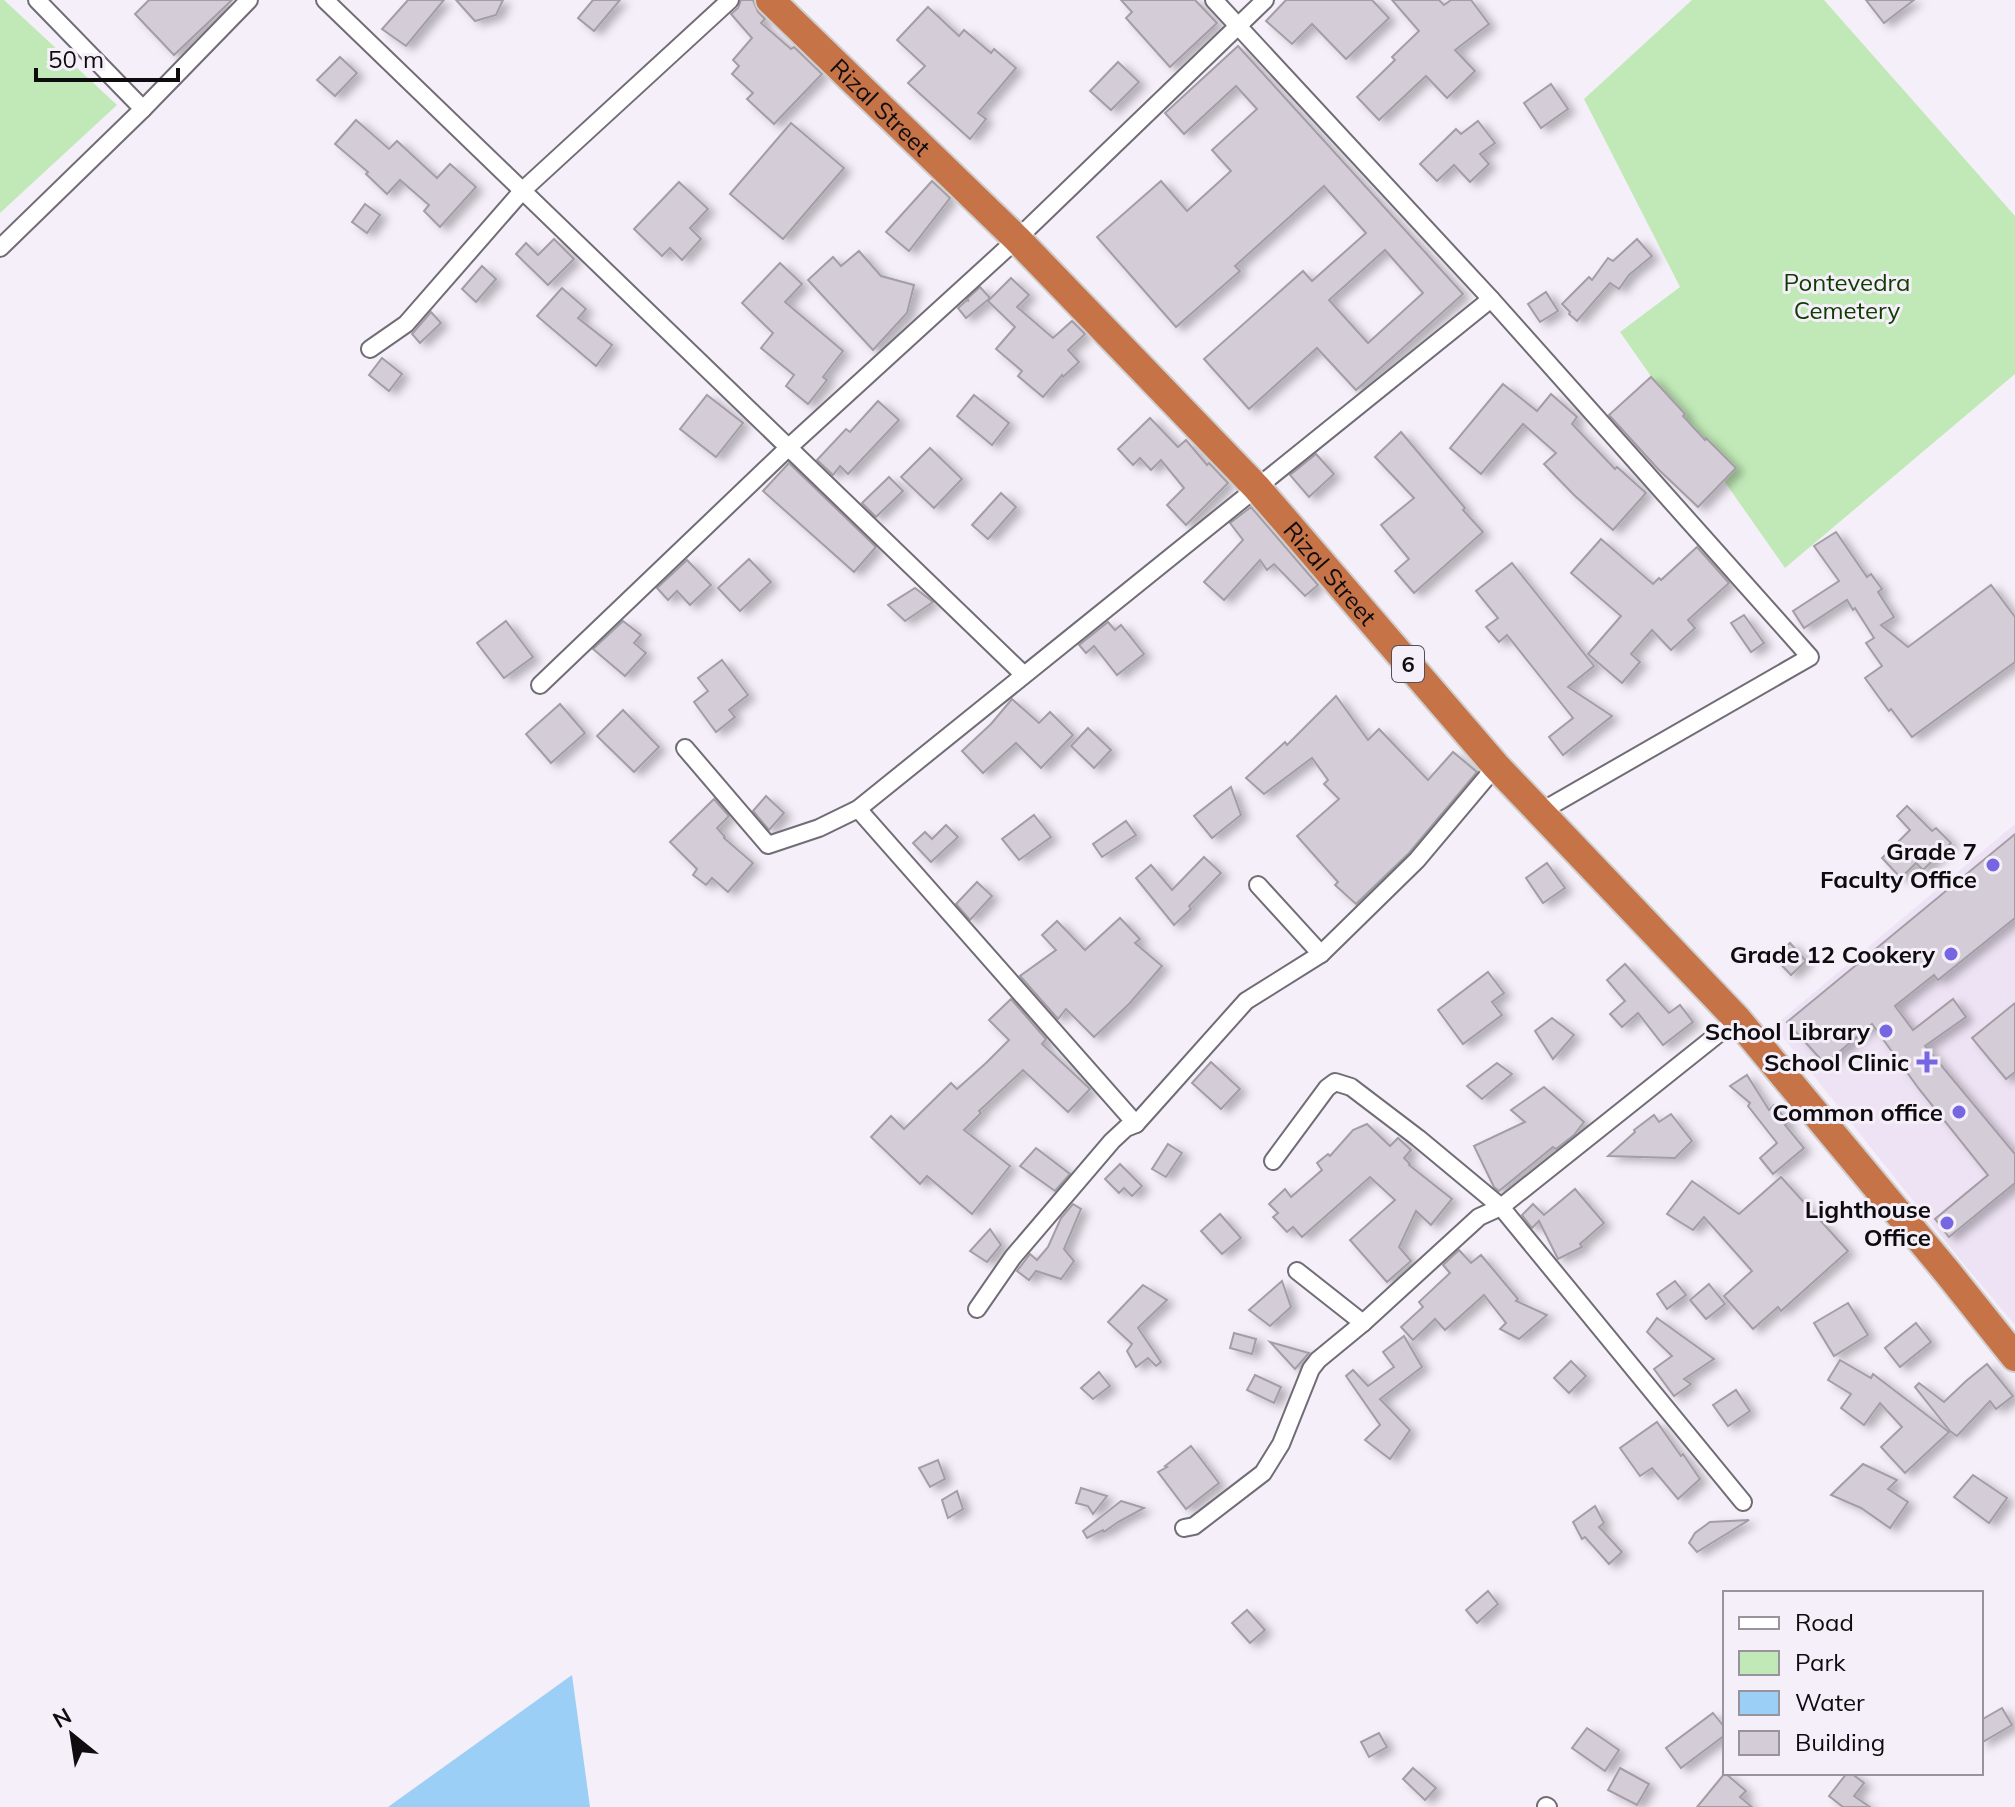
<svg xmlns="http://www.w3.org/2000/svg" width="2015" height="1807" font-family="Mulish,sans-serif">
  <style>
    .built { fill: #eee3f4 }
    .green { fill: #c1e9b7 }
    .water { fill: #9bcff5 }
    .building { fill: #d4cdd7; stroke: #a39da6; stroke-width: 2; fill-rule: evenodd; filter: url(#shadow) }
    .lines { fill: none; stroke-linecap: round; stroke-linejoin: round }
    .street-casing { stroke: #716c75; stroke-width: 20 }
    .highway-casing { stroke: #cfcecf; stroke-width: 32 }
    .street { stroke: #fff; stroke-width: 16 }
    .highway { stroke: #c67347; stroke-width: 28 }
    .poi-dot { fill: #7766e1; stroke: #f5eff9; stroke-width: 3 }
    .labels { text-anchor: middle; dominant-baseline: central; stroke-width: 6; stroke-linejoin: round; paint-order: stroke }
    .shield { fill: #f5eff9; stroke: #535055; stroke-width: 2 }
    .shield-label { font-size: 22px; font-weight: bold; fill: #0e0c0f }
    .street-label { font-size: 24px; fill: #0e0c0f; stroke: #f5eff9 }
    .park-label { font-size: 24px; fill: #0e3c01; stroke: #f5eff9 }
    .poi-label { font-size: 24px; font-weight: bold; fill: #0e0c0f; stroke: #f5eff9; text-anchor: end }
  </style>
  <defs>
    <filter id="shadow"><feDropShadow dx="7" dy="4" stdDeviation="4" flood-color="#0004"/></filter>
  </defs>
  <rect width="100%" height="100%" fill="#f5eff9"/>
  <polygon class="built" points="2015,824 2015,1325 1962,1262 1774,1026"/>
  <g class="green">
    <polygon points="0,0 4,0 117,105 0,213"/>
    <polygon points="1692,0 1824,0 2015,216 2015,374 1785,568 1620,332 1680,287 1584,99"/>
  </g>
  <polygon class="water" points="572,1675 590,1807 388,1807"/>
  <g class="building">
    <polygon points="149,0 232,0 174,55 135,14"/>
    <polygon points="408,0 444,0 406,46 382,29"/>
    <polygon points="456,0 503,0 496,15 475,21"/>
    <polygon points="593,0 620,0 594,31 578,18"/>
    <polygon points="741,0 753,0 758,12 765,19 761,23 791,49 794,47 822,74 774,124 747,99 753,93 732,74 739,66 733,60 752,38 731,14 738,8"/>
    <polygon points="1121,0 1195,0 1217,23 1170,67 1126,18 1132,12"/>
    <polygon points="1286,0 1372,0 1389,18 1346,59 1312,24 1292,44 1266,21"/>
    <polygon points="1392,0 1439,0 1444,5 1451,0 1471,0 1489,24 1455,50 1475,71 1447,98 1426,76 1379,120 1357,97 1395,60 1392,57 1419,31"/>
    <polygon points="1866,0 1914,0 1884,23"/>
    <polygon points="928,7 959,36 964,30 991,53 994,49 1016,68 978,113 986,119 970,139 908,83 925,66 897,40"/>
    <path d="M1238,46L1463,294L1356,390L1317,348L1249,409L1204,359L1303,271L1312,281L1366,233L1324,186L1235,266L1240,271L1176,327L1097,237L1161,181L1187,211L1231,171L1212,150L1257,109L1236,86L1184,134L1165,113ZM1385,250L1423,293L1368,343L1329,300Z"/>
    <polygon points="340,57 357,73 335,96 317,80"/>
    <polygon points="1118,62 1139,82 1111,110 1090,91"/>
    <polygon points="1551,84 1568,109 1541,128 1524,103"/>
    <polygon points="356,120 389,149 397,141 437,178 450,164 476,187 440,227 424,211 429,205 400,180 387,194 366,174 368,172 335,144"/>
    <polygon points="1478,121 1495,143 1480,154 1489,164 1470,182 1454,165 1437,181 1420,164 1456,129 1461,134"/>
    <polygon points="791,123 844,168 783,239 730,194"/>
    <polygon points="932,181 950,198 909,251 886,232"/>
    <polygon points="679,182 708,209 690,228 701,239 682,260 670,248 662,256 634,229"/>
    <polygon points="365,204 380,215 367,233 352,222"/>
    <polygon points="554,239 574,259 548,285 516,254 526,243 538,255"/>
    <polygon points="1637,239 1652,256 1629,275 1619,289 1610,283 1577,321 1569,314 1570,312 1562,304 1589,277 1592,280 1608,258 1613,261"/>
    <polygon points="859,251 881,276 914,285 907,313 873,350 808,280 833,257 841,266"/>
    <polygon points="780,263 802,284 785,302 843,351 823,377 827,380 808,404 786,386 794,375 761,348 773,333 742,303"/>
    <polygon points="482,266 496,279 476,302 462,289"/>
    <polygon points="1011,278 1029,295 1017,307 1053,338 1072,321 1085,334 1068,350 1079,362 1063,377 1062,375 1043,397 1018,376 1022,371 996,349 1015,327 988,301"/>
    <polygon points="980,287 990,298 966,318 958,308 967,300 969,301 967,299"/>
    <polygon points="562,288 586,309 578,318 612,345 596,366 537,316"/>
    <polygon points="1546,292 1558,311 1540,322 1528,304"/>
    <polygon points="431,312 441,323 420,343 412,334"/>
    <polygon points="382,358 402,374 389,391 369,375"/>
    <polygon points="1651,377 1685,414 1683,416 1705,440 1706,438 1736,468 1698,507 1658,469 1609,415"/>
    <polygon points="1503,384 1537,411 1551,394 1577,417 1572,424 1615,469 1617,467 1646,493 1613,530 1574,495 1544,464 1556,453 1523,424 1481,474 1450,448"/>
    <polygon points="707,395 743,423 716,457 680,429"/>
    <polygon points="974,395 1009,423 992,445 957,416"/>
    <polygon points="878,401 899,420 848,474 840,466 833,475 817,460 846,429 850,432"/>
    <polygon points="1150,418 1178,447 1186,440 1207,465 1209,463 1228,483 1186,525 1167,505 1184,488 1161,460 1151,470 1140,458 1133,465 1118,449"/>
    <polygon points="1401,432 1465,508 1463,510 1483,532 1414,593 1395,571 1409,559 1381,525 1414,498 1375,457"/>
    <polygon points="930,448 962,479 934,508 901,477"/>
    <polygon points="1316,454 1334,474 1309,497 1290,475"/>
    <polygon points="789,463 876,547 854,572 763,491"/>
    <polygon points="889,477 903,491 876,517 862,503"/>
    <polygon points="1001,493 1016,507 988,539 972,525"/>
    <polygon points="1251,507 1318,585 1305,596 1274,564 1267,570 1260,560 1224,600 1204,582 1243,540 1230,523"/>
    <polygon points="1836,532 1867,577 1871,574 1882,589 1878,592 1894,617 1881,625 1908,647 1991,585 2015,617 2015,662 1912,737 1891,709 1889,711 1865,678 1882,666 1866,643 1874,638 1855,608 1853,610 1847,600 1804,628 1793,611 1839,581 1814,546"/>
    <polygon points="1601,539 1653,584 1659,578 1661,580 1697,547 1729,583 1688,620 1695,628 1671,650 1652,630 1631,654 1640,662 1622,683 1588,654 1621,616 1571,573"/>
    <polygon points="749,559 771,582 740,611 718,588"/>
    <polygon points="687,560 711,585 690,605 677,591 668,600 657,588"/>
    <polygon points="1512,563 1594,666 1568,687 1612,716 1563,755 1549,737 1573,718 1507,635 1499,642 1486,627 1498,618 1476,591"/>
    <polygon points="915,588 933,602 905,621 888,605"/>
    <polygon points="1744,615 1764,643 1751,652 1731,623"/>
    <polygon points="506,621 533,657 504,678 477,643"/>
    <polygon points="623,621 641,635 634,643 646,653 625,676 593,649"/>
    <polygon points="1108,622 1115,630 1121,625 1144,654 1117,675 1094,646 1086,653 1079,645"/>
    <polygon points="722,660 748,695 729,710 735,717 716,732 694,702 708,691 698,678"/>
    <polygon points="1336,696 1368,740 1379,729 1428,780 1453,752 1477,772 1409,853 1356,904 1335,885 1338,882 1297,836 1339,799 1324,784 1328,780 1312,758 1264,794 1246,778 1285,742 1287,745"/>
    <polygon points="1012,699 1039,723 1050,712 1073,735 1041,768 1016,743 983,773 962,751 991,724"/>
    <polygon points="560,704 585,733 551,763 526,734"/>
    <polygon points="623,710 659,747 634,772 597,736"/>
    <polygon points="1088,728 1111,750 1094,768 1071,746"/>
    <polygon points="1231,787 1241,815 1212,838 1194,816"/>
    <polygon points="766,796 784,813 769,830 753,811"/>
    <polygon points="714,799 729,816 717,828 725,837 724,838 753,863 728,892 712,878 706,885 693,875 697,869 670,842"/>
    <polygon points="1907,806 1932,831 1936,828 1951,843 1923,870 1916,863 1901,878 1882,858 1910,830 1897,816"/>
    <polygon points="1034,815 1051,837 1019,860 1002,839"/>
    <polygon points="1126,821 1136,835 1102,857 1093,844"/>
    <polygon points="946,825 958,837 931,862 913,843 925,832 932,839"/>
    <polygon points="2015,834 2015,918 1938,980 1934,975 1895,1006 1913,1030 1953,999 1966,1017 1925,1046 2015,1154 2015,1183 1949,1237 1935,1219 1988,1175 1919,1089 1872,1024 1825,1064 1787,1022"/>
    <polygon points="1204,857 1221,873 1189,906 1191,909 1174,925 1136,878 1151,865 1172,890"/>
    <polygon points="1547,863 1565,888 1543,903 1526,878"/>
    <polygon points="977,882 992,896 970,920 956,904"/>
    <polygon points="1120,918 1140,939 1135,943 1162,966 1129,1004 1094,1037 1066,1009 1058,1019 1020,976 1056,950 1042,935 1057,921 1085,950"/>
    <polygon points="1790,943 1806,961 1791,975 1774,957"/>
    <polygon points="1625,964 1669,1013 1680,1005 1693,1022 1663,1045 1638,1013 1622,1027 1610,1014 1625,1001 1607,980"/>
    <polygon points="1488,972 1504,993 1492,1002 1502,1015 1463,1044 1438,1010"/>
    <polygon points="1011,999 1046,1039 1042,1044 1090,1089 1068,1112 1023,1070 979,1111 981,1113 964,1130 1010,1166 972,1214 927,1176 920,1184 871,1137 891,1116 904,1129 951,1083 957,1089 986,1063 1009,1040 989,1020"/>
    <polygon points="2015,1003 2015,1072 2006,1079 1972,1038"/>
    <polygon points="1552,1018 1574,1035 1553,1059 1535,1031"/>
    <polygon points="1211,1062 1240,1089 1221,1109 1192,1083"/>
    <polygon points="1497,1063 1512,1074 1482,1099 1467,1086"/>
    <polygon points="1747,1075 1769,1110 1774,1105 1788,1122 1785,1125 1804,1148 1773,1174 1760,1158 1777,1143 1748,1106 1750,1103 1730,1086"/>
    <polygon points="1544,1087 1584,1122 1574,1135 1556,1149 1553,1147 1499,1191 1494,1187 1474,1146 1525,1122 1511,1110"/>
    <polygon points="1671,1114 1692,1141 1675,1158 1608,1156 1635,1132 1634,1130 1654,1115 1659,1122"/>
    <polygon points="1367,1124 1390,1146 1398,1138 1411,1150 1404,1158 1410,1164 1409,1165 1452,1199 1431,1225 1416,1211 1399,1247 1411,1261 1387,1282 1350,1240 1395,1200 1370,1177 1302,1237 1293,1227 1287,1232 1273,1217 1278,1213 1269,1204 1285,1189 1291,1197 1322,1170 1317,1163 1328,1154 1330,1156 1353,1130"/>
    <polygon points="1168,1144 1182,1153 1166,1177 1152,1169"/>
    <polygon points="1036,1148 1070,1174 1055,1191 1020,1166"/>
    <polygon points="1120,1164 1142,1186 1132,1196 1124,1188 1119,1193 1105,1179"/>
    <polygon points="1781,1177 1848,1251 1781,1311 1778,1307 1753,1329 1724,1296 1752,1271 1704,1217 1693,1230 1667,1214 1692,1181 1739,1214"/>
    <polygon points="1575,1189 1604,1223 1580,1244 1582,1247 1558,1259 1539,1221 1532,1228 1522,1215 1533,1204 1544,1215"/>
    <polygon points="1073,1204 1081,1209 1064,1249 1074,1261 1061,1279 1036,1271 1029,1280 1017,1271 1030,1254 1037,1260 1048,1247 1061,1218"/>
    <polygon points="1220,1214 1241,1238 1222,1254 1201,1231"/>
    <polygon points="990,1229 1001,1245 987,1262 970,1251"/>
    <polygon points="1459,1250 1471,1263 1481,1255 1518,1299 1516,1301 1547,1315 1519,1339 1500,1329 1506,1323 1484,1295 1445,1330 1435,1319 1413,1340 1401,1327 1423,1307 1419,1302 1450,1273 1443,1265"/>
    <polygon points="1282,1281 1291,1307 1270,1326 1249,1310"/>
    <polygon points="1675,1281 1686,1295 1667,1309 1657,1294"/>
    <polygon points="1709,1284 1725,1304 1706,1319 1690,1300"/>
    <polygon points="1143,1285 1167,1300 1138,1328 1161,1362 1156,1366 1148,1358 1136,1367 1127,1351 1132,1344 1108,1322"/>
    <polygon points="1848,1303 1868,1335 1834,1356 1814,1323"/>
    <polygon points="1657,1318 1714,1359 1684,1379 1691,1384 1674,1396 1654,1369 1672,1356 1647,1332"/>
    <polygon points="1916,1323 1931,1342 1900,1367 1885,1348"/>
    <polygon points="1234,1333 1256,1339 1252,1354 1230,1348"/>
    <polygon points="1404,1336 1422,1367 1380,1399 1410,1430 1390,1459 1365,1440 1380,1425 1346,1376 1353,1370 1368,1386 1394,1367 1383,1352"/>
    <polygon points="1270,1342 1309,1353 1295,1369"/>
    <polygon points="1840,1360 1871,1378 1873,1374 1949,1432 1905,1473 1881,1447 1902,1427 1880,1403 1864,1425 1841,1408 1851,1394 1828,1380"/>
    <polygon points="1571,1361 1586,1376 1569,1393 1554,1378"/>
    <polygon points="1987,1364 2013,1396 1996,1409 1990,1401 1957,1436 1950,1431 1915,1387 1919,1383 1944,1402 1966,1381"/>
    <polygon points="1099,1372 1110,1386 1093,1399 1081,1388"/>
    <polygon points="1255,1375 1281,1387 1274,1403 1247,1390"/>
    <polygon points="1736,1390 1750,1411 1728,1426 1713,1405"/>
    <polygon points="1657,1422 1681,1456 1683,1454 1700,1479 1678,1499 1652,1468 1640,1476 1620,1448"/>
    <polygon points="1191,1446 1219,1483 1186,1509 1158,1472 1167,1467 1165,1466"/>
    <polygon points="938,1460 945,1479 930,1487 919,1468"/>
    <polygon points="1863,1464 1897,1480 1888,1489 1908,1502 1890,1528 1861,1508 1831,1495"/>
    <polygon points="1973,1475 2007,1498 1989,1523 1954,1497"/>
    <polygon points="1081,1488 1107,1496 1093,1514 1088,1506 1076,1503"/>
    <polygon points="957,1491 963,1509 948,1518 942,1500"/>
    <polygon points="1121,1501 1144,1508 1118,1522 1104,1532 1103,1530 1087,1538 1083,1531"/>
    <polygon points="1595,1506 1604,1523 1599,1527 1622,1552 1609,1564 1585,1537 1582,1539 1573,1522"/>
    <polygon points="1749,1520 1697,1552 1689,1543 1695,1533 1710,1522"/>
    <polygon points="1488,1591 1498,1604 1477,1623 1466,1610"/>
    <polygon points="1247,1610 1265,1630 1250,1643 1232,1623"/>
    <polygon points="2002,1708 2012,1725 1981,1743 1981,1720"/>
    <polygon points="1713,1713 1725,1728 1725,1735 1681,1768 1666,1748"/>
    <polygon points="1587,1728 1619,1750 1605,1771 1572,1748"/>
    <polygon points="1379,1733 1387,1747 1369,1757 1361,1742"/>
    <polygon points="1413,1768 1436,1788 1425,1800 1403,1779"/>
    <polygon points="1620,1768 1649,1784 1637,1805 1608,1790"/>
    <polygon points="1725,1773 1746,1791 1740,1797 1752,1807 1697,1807"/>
    <polygon points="1847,1773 1851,1773 1864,1783 1854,1796 1870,1807 1843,1807 1829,1796"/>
  </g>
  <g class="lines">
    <g class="street-casing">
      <g id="street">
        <polyline points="37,0 143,109"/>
        <polyline points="325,0 1023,674"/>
        <polyline points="1214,0 1491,299 1810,657 1540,812"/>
        <polyline points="0,248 143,109 249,0"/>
        <polyline points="370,349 406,324 523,190 730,0"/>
        <polyline points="540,685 789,447 1017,239 1265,0"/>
        <polyline points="685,748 768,845 819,828 858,809 1491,299"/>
        <polyline points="858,809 1136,1124"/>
        <polyline points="1258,885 1321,954"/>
        <polyline points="1273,1161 1327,1088 1335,1082 1351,1087 1418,1138 1501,1207 1743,1502"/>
        <polyline points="1297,1271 1363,1323 1479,1217 1501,1207 1737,1019"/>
        <polyline points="977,1309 1013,1257 1112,1141 1126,1128 1136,1124 1246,1001 1321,954 1417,860 1496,766"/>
        <polyline points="1184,1528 1194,1526 1263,1473 1281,1444 1311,1369 1318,1360 1363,1323"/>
        <polyline points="1546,1806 1548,1807"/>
      </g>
    </g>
    <g class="highway-casing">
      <g id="highway">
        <path id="s1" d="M770,0L1017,239L1257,488L1496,766L1737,1019L1948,1273L2015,1357"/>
      </g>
    </g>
    <use href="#street" class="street"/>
    <use href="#highway" class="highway"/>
  </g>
  <g class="poi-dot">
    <circle cx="1993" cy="865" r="8"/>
    <circle cx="1951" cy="954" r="8"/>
    <circle cx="1886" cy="1031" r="8"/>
    <path d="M1923 1050h8v8h8v8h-8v8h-8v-8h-8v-8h8z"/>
    <circle cx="1959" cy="1112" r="8"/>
    <circle cx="1947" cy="1223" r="8"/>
  </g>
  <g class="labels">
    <rect class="shield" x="1392" y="646" width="32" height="36" rx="6"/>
    <g class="shield-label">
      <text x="1408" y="664">6</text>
    </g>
    <g class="street-label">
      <text stroke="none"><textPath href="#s1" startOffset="154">Rizal Street</textPath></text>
      <text stroke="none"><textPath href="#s1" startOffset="802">Rizal Street</textPath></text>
    </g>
    <g class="park-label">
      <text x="1847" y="282">Pontevedra<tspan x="1847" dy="28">Cemetery</tspan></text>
    </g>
    <g class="poi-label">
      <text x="1977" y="851">Grade 7<tspan x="1977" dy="28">Faculty Office</tspan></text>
      <text x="1935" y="954">Grade 12 Cookery</text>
      <text x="1870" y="1031">School Library</text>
      <text x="1909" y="1062">School Clinic</text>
      <text x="1943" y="1112">Common office</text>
      <text x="1931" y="1209">Lighthouse<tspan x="1931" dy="28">Office</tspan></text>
    </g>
  </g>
  <rect x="1723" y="1591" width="260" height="184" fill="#f5eff9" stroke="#99949b" stroke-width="2"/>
  <rect x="1739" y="1617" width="40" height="12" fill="#ffffff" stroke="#99949b" stroke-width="2"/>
  <text x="1795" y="1631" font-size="24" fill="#0e0c0f">Road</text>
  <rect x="1739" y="1651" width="40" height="24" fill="#c1e9b7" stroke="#99949b" stroke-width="2"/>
  <text x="1795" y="1671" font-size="24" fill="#0e0c0f">Park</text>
  <rect x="1739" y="1691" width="40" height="24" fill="#9bcff5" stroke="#99949b" stroke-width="2"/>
  <text x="1795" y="1711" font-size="24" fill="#0e0c0f">Water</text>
  <rect x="1739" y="1731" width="40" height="24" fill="#d4cdd7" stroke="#99949b" stroke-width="2"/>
  <text x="1795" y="1751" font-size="24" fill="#0e0c0f">Building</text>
  <g transform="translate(72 1735) rotate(330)" stroke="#f5eff9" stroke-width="6" paint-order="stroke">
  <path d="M0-6L14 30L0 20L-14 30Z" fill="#0e0c0f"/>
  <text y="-12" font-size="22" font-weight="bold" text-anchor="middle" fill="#0e0c0f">N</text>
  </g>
  <path d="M36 68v12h142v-12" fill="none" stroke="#0e0c0f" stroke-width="4"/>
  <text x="48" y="68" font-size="24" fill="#0e0c0f" stroke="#f5eff9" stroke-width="6" paint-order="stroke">50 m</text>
</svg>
